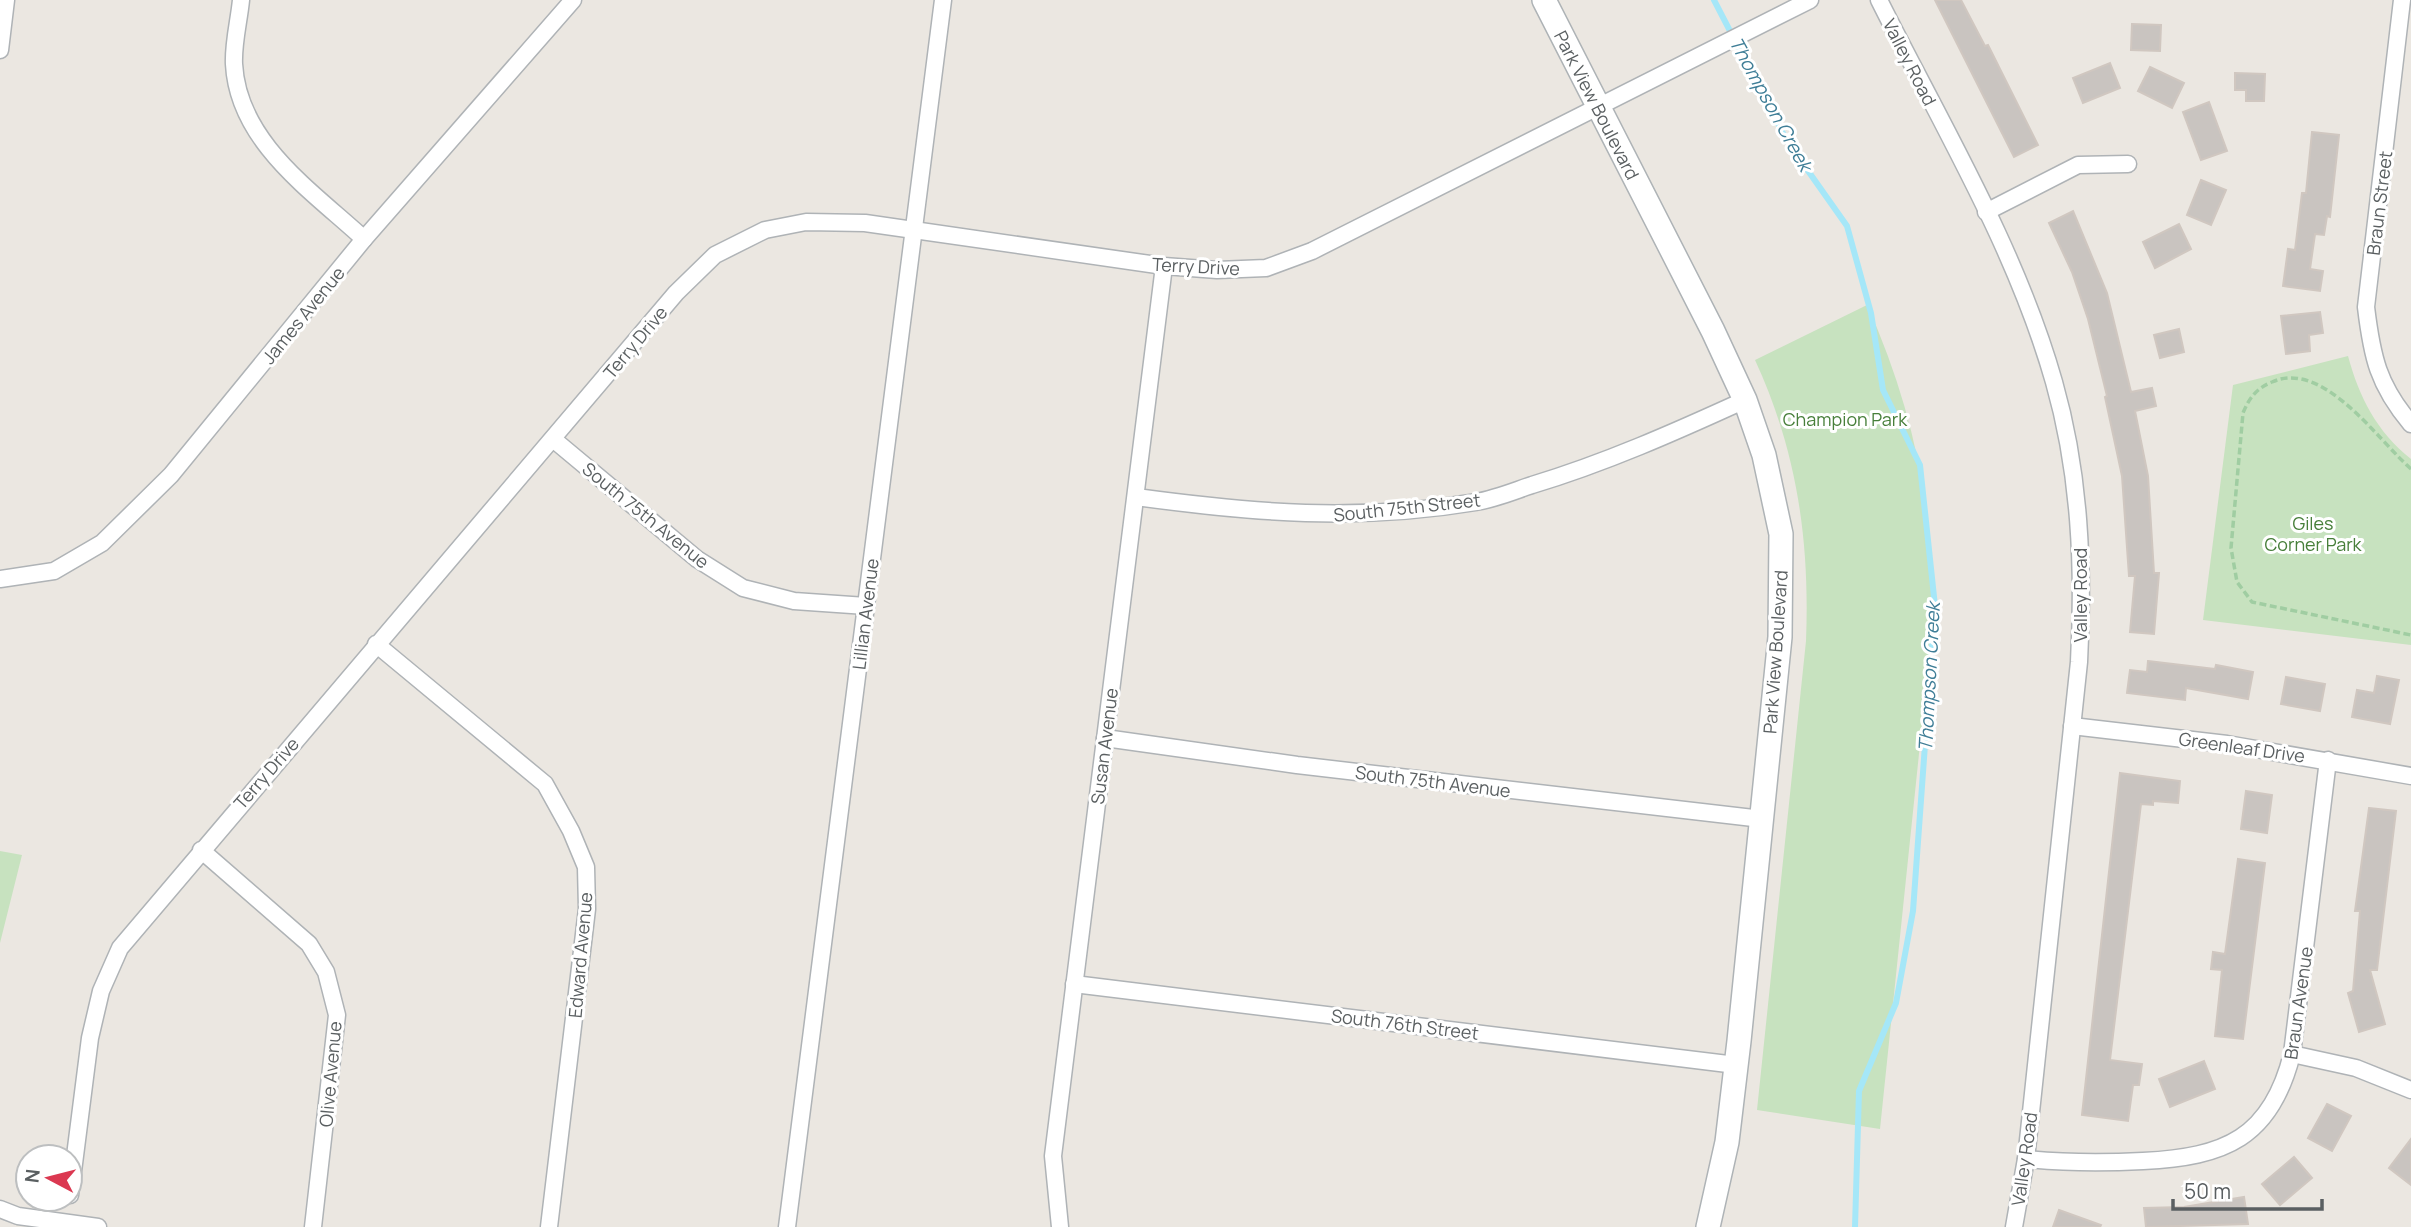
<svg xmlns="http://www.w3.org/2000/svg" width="2411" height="1227" font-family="Manrope,sans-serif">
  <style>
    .green { fill: #c7e2bf }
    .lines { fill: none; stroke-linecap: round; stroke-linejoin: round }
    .stream { stroke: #a5e7f8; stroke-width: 6 }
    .building { fill: #c9c4c0; stroke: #d0c7c0; stroke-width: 2 }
    .street-casing { stroke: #afb3b6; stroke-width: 19 }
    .secondary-casing { stroke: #aeb3b6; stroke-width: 26 }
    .path { stroke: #a0cda2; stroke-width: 3.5; stroke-dasharray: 7 3.5; stroke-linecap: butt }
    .street { stroke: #fff; stroke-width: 16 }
    .secondary { stroke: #fff; stroke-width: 23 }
    .labels { text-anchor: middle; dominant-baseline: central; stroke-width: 6; stroke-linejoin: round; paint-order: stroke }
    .street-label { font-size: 18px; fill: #5a5f61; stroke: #fff }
    .park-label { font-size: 18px; fill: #477f3a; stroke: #fff }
    .water-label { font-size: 19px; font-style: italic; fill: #3f7e97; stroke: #fff }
  </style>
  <rect width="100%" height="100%" fill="#ebe7e1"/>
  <g class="green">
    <path d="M1867,305C1917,416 1938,527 1930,648L1880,1129L1757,1110L1806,641C1810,541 1797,451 1755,360Z"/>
    <path d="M2348,356C2359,397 2377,432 2411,459V645L2203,620L2233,385Z"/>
    <polygon points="0,851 22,855 0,943"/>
  </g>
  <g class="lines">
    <polyline class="stream" points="1714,0 1787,141 1847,226 1871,313 1883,390 1920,465 1935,606 1913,911 1896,1003 1859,1091 1855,1227"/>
  </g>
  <g class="building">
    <polygon points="1935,0 1961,0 1985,46 1988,45 2038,145 2014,157"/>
    <polygon points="2132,24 2161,25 2160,51 2131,50"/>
    <polygon points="2110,63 2120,88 2083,103 2073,78"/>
    <polygon points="2150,67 2184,83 2172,108 2138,91"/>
    <polygon points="2235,73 2265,74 2264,101 2246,101 2246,90 2235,90"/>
    <polygon points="2209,102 2227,151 2201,160 2183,112"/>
    <polygon points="2312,132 2339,135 2330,217 2327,216 2324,235 2315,234 2310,269 2323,271 2320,291 2283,286 2288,249 2295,250 2302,193 2306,193"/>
    <polygon points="2201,180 2226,190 2211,225 2187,215"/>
    <polygon points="2073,211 2107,293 2131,392 2152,388 2156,406 2135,411 2148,476 2154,573 2159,573 2154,634 2130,632 2135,576 2129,576 2122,476 2105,397 2107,396 2088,319 2072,272 2049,223"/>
    <polygon points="2179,224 2191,249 2155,268 2143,242"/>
    <polygon points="2320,312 2323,333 2309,335 2310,351 2286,354 2281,316"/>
    <polygon points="2179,329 2184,352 2160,358 2154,335"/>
    <polygon points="2148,661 2215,669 2216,665 2253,672 2248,699 2186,688 2185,700 2127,693 2130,670 2147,672"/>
    <polygon points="2377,676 2399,680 2390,724 2352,717 2357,690 2374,693"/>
    <polygon points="2286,677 2325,684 2320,711 2281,704"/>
    <polygon points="2120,773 2180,781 2178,803 2153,801 2153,805 2141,804 2110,1060 2142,1064 2139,1085 2133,1085 2128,1121 2082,1115"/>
    <polygon points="2246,791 2272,795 2267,833 2241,829"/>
    <polygon points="2369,808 2396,811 2377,970 2370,970 2385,1024 2359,1032 2348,993 2353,991 2360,911 2355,911"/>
    <polygon points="2238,859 2265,863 2243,1039 2215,1036 2222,970 2211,969 2213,952 2225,954"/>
    <polygon points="2204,1061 2215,1089 2170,1107 2159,1079"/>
    <polygon points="2327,1104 2351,1116 2332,1151 2308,1138"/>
    <polygon points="2411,1139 2411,1185 2389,1168"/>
    <polygon points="2294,1157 2312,1178 2280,1205 2262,1184"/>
    <polygon points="2244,1197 2248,1224 2146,1227 2144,1208 2184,1207"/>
    <polygon points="2059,1210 2101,1225 2100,1227 2053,1227"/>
  </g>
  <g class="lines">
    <g class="street-casing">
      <g id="street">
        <path d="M241,0C239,21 233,43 234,64C238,142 312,191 364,239"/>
        <path d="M1879,0C1941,124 2016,248 2054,382C2080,473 2084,567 2079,662L2026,1159L2014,1227"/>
        <path d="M2402,0L2366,307C2372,357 2378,385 2411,424"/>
        <polyline points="0,50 6,0"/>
        <polyline points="1986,212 2078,165 2128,164"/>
        <polyline points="553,439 697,559 743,588 794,601 866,606"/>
        <path d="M1136,497C1254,513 1357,522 1476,502C1495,499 1514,491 1532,485C1605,463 1675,432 1745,400"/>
        <polyline points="0,579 54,571 102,543 171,475 364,239 573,0"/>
        <polyline points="376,644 545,784 571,831 586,867 587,909 549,1227"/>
        <polyline points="2072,726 2227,744 2411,776"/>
        <polyline points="1105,738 1297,765 1762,819"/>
        <polyline points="201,850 309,944 326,972 337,1015 313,1227"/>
        <polyline points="1074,984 1736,1065"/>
        <polyline points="2292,1054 2356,1068 2411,1090"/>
        <path d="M2026,1159C2066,1163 2104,1163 2143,1161C2225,1157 2271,1138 2292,1054L2328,760"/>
        <polyline points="70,1195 90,1038 101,991 120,948 676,293 715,255 765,230 806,222 865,223 1164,266 1217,270 1266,268 1312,251 1810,0"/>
        <polyline points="0,1209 18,1216 98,1227"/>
        <polyline points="787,1227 943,0"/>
        <polyline points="1060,1227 1053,1156 1164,266"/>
      </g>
    </g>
    <g class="secondary-casing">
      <polyline id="secondary" points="1544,0 1713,331 1745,400 1764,455 1781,534 1780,637 1739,1041 1727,1142 1708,1227"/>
    </g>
    <path class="path" d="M2411,469C2377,439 2323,359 2272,382C2257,388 2249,398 2243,413L2231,548L2237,582L2252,602L2411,635"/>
    <use href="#street" class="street"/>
    <use href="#secondary" class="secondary"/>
  </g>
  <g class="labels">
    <g class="street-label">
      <text transform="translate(1910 62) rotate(63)">Valley Road</text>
      <text transform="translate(1597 105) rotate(63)">Park View Boulevard</text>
      <text transform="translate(2379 203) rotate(-83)">Braun Street</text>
      <text transform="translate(1196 266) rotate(3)">Terry Drive</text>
      <text transform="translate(303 315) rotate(-51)">James Avenue</text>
      <text transform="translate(635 342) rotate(-50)">Terry Drive</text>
      <text transform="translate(1407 507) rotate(-6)">South 75th Street</text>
      <text transform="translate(646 515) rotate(39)">South 75th Avenue</text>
      <text transform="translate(2080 595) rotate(-90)">Valley Road</text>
      <text transform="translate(865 614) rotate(-83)">Lillian Avenue</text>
      <text transform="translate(1775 652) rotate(-86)">Park View Boulevard</text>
      <text transform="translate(1104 746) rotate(-83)">Susan Avenue</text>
      <text transform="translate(2242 747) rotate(8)">Greenleaf Drive</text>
      <text transform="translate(266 773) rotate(-49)">Terry Drive</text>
      <text transform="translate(1433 781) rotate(7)">South 75th Avenue</text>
      <text transform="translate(580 955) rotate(-85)">Edward Avenue</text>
      <text transform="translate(2298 1003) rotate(-82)">Braun Avenue</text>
      <text transform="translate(1405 1024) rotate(7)">South 76th Street</text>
      <text transform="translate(330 1074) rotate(-85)">Olive Avenue</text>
      <text transform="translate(2024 1159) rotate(-82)">Valley Road</text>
    </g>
    <g class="park-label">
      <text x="1845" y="419">Champion Park</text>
      <text x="2313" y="523">Giles<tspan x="2313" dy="21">Corner Park</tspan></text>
    </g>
    <g class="water-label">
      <text transform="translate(1771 104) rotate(61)">Thompson Creek</text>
      <text transform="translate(1929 677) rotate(-87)">Thompson Creek</text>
    </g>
  </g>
  <g transform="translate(49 1178) rotate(277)"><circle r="33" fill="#ffffff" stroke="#bdbfc0" stroke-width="2"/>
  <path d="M0-5L12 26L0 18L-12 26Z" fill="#db3851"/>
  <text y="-10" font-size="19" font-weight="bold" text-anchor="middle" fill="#5a5f61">N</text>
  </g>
  <path d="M2173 1199v10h149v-10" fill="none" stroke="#5a5f61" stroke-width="3.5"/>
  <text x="2184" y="1199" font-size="21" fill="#5a5f61" stroke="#ffffff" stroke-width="5" paint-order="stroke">50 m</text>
</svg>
